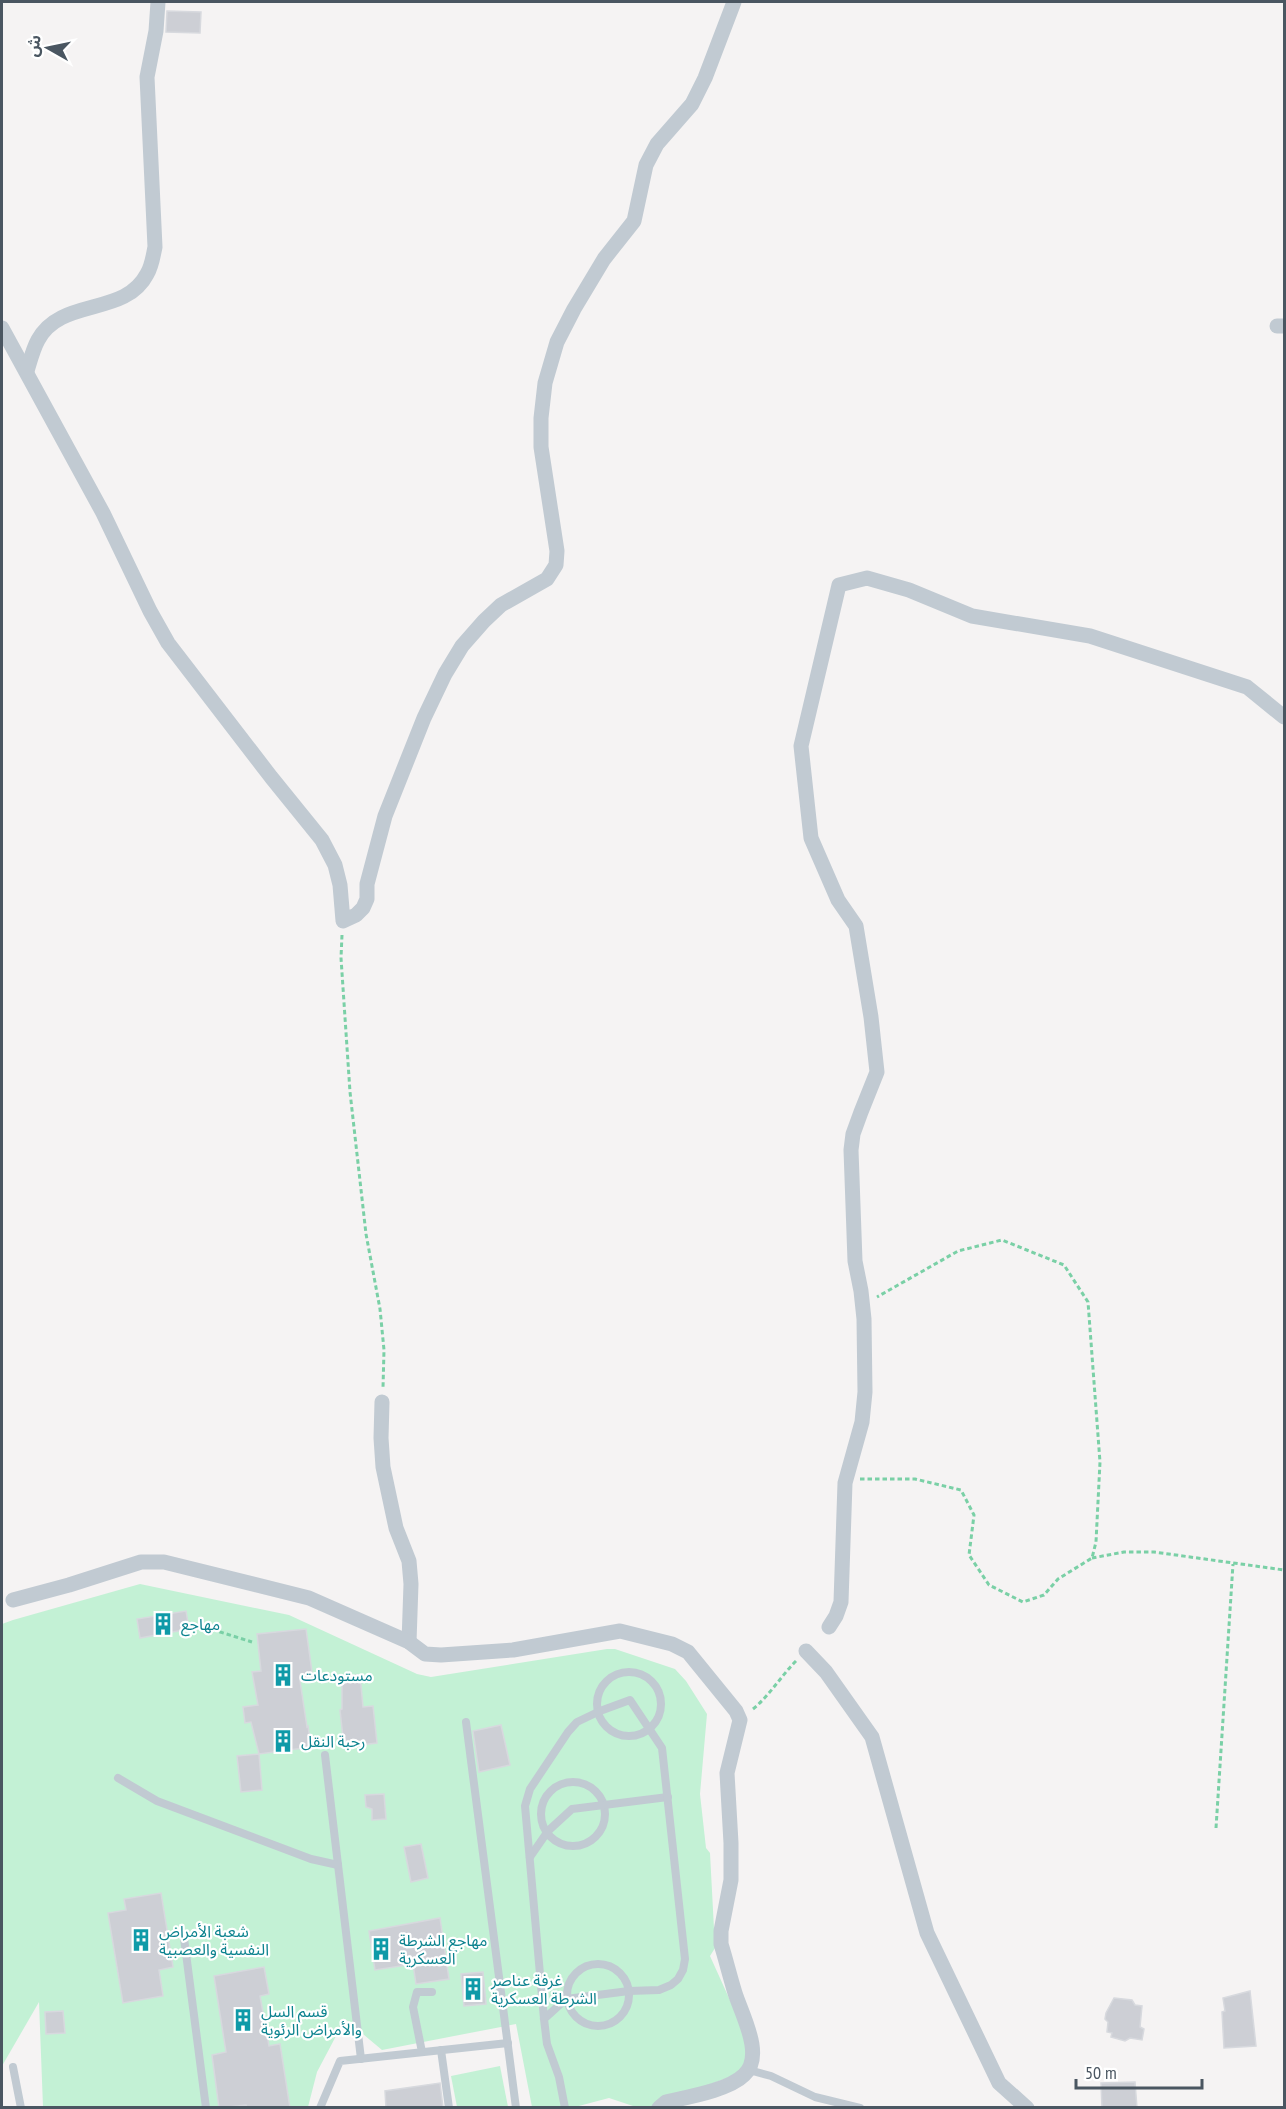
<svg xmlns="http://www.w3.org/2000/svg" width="1286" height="2109" font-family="'PT Sans Narrow','Noto Sans Arabic',sans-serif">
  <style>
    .green { fill: #c3f1d5 }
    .building { fill: #cdcfd5; stroke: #d7d9de; stroke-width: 1.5 }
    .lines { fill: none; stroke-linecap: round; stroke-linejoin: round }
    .path { stroke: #7ad0a6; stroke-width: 3; stroke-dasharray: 4.5 3; stroke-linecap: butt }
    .service { stroke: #c1cad2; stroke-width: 8 }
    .minor { stroke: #c1cad2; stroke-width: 15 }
    .labels { text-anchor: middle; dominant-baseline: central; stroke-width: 4.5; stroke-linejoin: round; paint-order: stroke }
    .culture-label { font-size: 16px; fill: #0d838f; stroke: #fff; text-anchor: start }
  </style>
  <rect width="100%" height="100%" fill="#f5f3f3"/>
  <g class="green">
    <polygon points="140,1584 289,1615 417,1674 431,1677 607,1649 615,1649 675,1669 686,1681 707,1714 700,1794 706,1848 710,1853 715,1948 710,1956 752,2049 740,2073 650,2107 636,2107 609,2098 575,2107 532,2107 516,2024 382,2050 345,2019 317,2072 308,2107 43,2107 39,2002 2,2066 2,1624 13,1620"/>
    <polygon points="500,2066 508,2107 457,2107 451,2076"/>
  </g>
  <g class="building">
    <polygon points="167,11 201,12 200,33 166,32"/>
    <polygon points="186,1611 189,1629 140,1638 137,1619"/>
    <polygon points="306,1629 313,1679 300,1681 307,1727 308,1726 311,1747 259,1754 251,1722 245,1723 243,1707 258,1705 252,1672 261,1671 257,1634"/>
    <polygon points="360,1675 363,1707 373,1706 377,1743 344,1747 340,1710 342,1709 342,1676"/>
    <polygon points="501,1725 510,1765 479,1772 473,1731"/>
    <polygon points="259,1754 262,1790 241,1792 237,1756"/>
    <polygon points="384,1794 386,1819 372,1820 372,1809 366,1807 365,1795"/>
    <polygon points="421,1844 428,1878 411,1882 404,1847"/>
    <polygon points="161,1893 173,1967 159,1970 163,1996 123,2003 108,1913 126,1910 124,1899"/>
    <polygon points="440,1918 449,1979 416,1984 413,1964 375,1970 369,1931"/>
    <polygon points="264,1967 269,1994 260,1996 269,2046 280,2044 290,2108 247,2108 246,2105 219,2108 212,2055 226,2052 214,1976"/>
    <polygon points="483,1972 486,2004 464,2006 461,1974"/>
    <polygon points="1250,1991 1256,2046 1224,2048 1222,2012 1225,2011 1223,1998"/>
    <polygon points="1114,1998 1132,2000 1135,2005 1142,2006 1140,2027 1144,2029 1142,2040 1130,2038 1125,2041 1111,2037 1112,2033 1107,2032 1108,2022 1105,2019 1106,2013"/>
    <polygon points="63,2011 65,2033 46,2034 45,2012"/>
    <polygon points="1135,2082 1137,2108 1102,2108 1101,2083"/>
    <polygon points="440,2083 443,2108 386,2108 385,2091"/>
  </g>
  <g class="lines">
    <g class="path">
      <polyline points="342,935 341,958 350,1092 366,1234 380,1309 384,1350 383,1388"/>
      <polyline points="860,1479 915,1479 961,1490 974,1515 969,1555 989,1585 1023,1602 1044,1595 1058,1579 1092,1558 1096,1542 1100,1462 1088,1302 1064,1265 1002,1240 958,1251 877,1297"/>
      <polyline points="1092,1558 1124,1552 1154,1552 1284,1570"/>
      <polyline points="198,1625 252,1642"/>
      <path d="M753,1709C770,1695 781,1676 796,1661"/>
      <polyline points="1216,1828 1233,1564"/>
    </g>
    <g class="service">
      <circle cx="629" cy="1704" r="32"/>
      <polyline points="466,1722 516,2108"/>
      <polyline points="325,1755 361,2059"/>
      <polyline points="118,1778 157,1801 311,1859 338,1865"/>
      <circle cx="573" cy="1814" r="32"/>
      <polyline points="530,1857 548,1831 572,1809 668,1797"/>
      <polyline points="184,1938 206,2108"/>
      <circle cx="598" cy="1995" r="31"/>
      <polyline points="544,2019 566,1999 629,1991 659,1990 671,1985 678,1979 683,1970 685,1959 662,1748 630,1700 600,1711 577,1722 568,1732 530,1789 525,1806 544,2019 547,2044 559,2077 565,2108"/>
      <polyline points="441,2050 449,2108"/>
      <polyline points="422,2052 413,2007 417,1992 432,1992"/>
      <polyline points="13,2067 21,2108"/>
      <polyline points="749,2070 771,2076 815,2097 860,2108"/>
      <polyline points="320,2108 340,2061 508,2043"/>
    </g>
    <g class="minor">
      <polyline points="1277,326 1284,326"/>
      <polyline points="2,328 103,513 150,611 168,643 271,777 322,840 335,865 340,885 343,921 356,915 363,908 367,899 367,884 385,816 424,718 445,674 462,646 484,621 501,605 547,579 556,565 557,551 541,447 541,418 545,383 557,342 574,309 604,259 634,221 646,165 657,144 692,104 705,78 734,2"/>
      <path d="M27,371C30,361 33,349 38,340C61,297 125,317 147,274C152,266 153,256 155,247L147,77L156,31L158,2"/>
      <polyline points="382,1402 381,1438 383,1467 396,1528 409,1561 411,1584 409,1642"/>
      <path d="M13,1600L69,1585L141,1562H164L309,1598L409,1642L425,1654L441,1655L513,1650L620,1631L672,1644L688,1652L736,1711L740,1720L727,1773L731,1843V1880L721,1931V1944C726,1960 730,1977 735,1993C742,2015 765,2056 744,2075C729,2090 688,2097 666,2102L659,2108"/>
      <polyline points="829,1627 836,1616 841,1602 845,1483 862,1422 865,1392 864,1319 861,1291 855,1261 851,1150 853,1134 861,1112 877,1072 871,1017 856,926 838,900 811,838 801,746 839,585 867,578 909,590 972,616 1090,636 1247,687 1284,717"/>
      <polyline points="806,1651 826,1672 872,1737 927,1933 999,2083 1027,2108"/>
    </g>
  </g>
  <defs>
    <g id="building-bare" transform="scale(1.8)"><path d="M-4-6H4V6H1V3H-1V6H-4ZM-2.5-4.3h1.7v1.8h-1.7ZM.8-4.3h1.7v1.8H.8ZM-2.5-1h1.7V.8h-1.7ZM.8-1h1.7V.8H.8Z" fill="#0f9aa8" stroke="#fff" stroke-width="2.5" paint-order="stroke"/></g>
  </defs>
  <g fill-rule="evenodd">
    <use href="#building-bare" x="163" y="1624"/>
    <use href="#building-bare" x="283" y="1675"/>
    <use href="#building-bare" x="283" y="1741"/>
    <use href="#building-bare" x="141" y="1940"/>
    <use href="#building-bare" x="381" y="1949"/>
    <use href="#building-bare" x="473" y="1989"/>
    <use href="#building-bare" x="243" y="2020"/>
  </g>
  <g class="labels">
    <g class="culture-label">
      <text x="181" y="1624">مهاجع</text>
      <text x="301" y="1675">مستودعات</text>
      <text x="301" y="1741">رحبة النقل</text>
      <text x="159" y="1931">شعبة الأمراض<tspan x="159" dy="18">النفسية والعصبية</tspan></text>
      <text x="399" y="1940">مهاجع الشرطة<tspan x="399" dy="18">العسكرية</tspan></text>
      <text x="491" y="1980">غرفة عناصر<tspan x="491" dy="18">الشرطة العسكرية</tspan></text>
      <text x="261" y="2011">قسم السل<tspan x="261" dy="18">والأمراض الرئوية</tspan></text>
    </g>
  </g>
  <rect width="1286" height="2109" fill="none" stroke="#4a5661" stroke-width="6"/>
  <g transform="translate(48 48) rotate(279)" stroke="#ffffff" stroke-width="4.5" paint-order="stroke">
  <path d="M0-4.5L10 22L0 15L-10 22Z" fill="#4a5661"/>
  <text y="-9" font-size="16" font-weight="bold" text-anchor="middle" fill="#4a5661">ش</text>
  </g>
  <path d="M1076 2079v9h126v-9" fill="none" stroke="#4a5661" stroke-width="3"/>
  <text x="1085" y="2079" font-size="18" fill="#4a5661" stroke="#ffffff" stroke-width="4.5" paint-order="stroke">50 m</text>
</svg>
